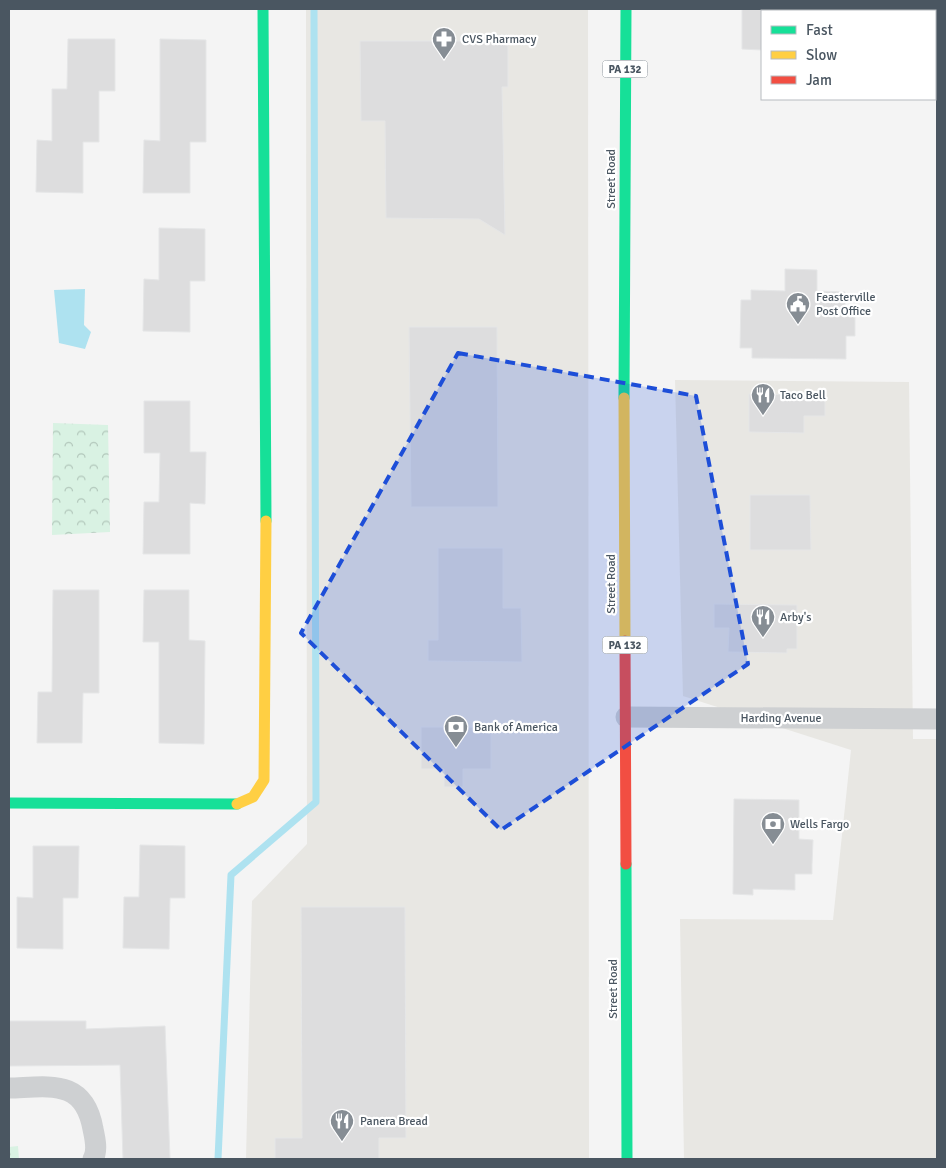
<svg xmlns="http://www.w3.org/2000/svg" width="946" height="1168" font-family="Signika,sans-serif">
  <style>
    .commercial { fill: #e8e7e3 }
    .park { fill: url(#park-crowns) }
    .water { fill: #aee2f0 }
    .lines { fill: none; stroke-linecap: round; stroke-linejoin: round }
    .stream { stroke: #aee2f0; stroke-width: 7 }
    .building { fill: #ddddde; stroke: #e5e6e7 }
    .street { stroke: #ced0d2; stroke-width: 21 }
    .fast { stroke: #16e098; stroke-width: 11 }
    .slow { stroke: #ffcf43; stroke-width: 11 }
    .jam { stroke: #f24e42; stroke-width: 11 }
    .marked { fill: #1d4ed8; fill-opacity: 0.2; stroke: #1d4ed8; stroke-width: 4; stroke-dasharray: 10 6; stroke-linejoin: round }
    .labels { text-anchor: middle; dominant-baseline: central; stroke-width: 4.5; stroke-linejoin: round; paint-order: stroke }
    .shield { fill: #fff; stroke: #808990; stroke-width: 1 }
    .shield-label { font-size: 11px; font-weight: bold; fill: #4a5661 }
    .poi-label { font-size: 12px; fill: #4a5661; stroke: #fff; text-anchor: start }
    .street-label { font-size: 12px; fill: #4a5661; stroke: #fff }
  </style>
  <defs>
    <pattern id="park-crowns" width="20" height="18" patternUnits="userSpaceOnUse" patternTransform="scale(1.25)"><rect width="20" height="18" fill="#d9f2e3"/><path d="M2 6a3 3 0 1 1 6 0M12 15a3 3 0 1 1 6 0" fill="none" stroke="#b2c7bb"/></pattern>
  </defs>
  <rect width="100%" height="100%" fill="#f4f4f4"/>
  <g class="commercial">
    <polygon points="306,9 588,9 589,1159 246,1159 252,901 307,844"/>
    <polygon points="675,380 909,382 913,739 937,739 937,1159 684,1159 680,919 833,920 851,750 683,696"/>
  </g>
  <g class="park">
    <polygon points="53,423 108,425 110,532 52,535"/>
    <polygon points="18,1146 19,1159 9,1159 9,1147"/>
  </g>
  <polygon class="water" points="85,289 84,325 91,332 85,349 59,343 54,290"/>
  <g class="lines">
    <polyline class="stream" points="218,1159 231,875 316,802 314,9"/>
  </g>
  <g class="building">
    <polygon points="742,9 762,9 762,50 742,49"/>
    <polygon points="461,35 508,35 508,87 502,87 505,235 479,219 386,218 385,121 361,121 360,41 461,41"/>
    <polygon points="68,39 115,39 115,91 99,91 99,142 83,142 83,193 36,192 37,140 52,141 52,89 67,89"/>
    <polygon points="160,39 206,40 206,142 190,142 190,193 143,193 144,140 160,141"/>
    <polygon points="159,228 205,229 205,281 190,281 190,332 143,331 144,279 159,280"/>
    <polygon points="785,269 817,270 817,291 845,292 845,313 855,313 855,336 846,336 846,359 752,358 752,348 740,348 741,300 751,300 751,290 785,291"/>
    <polygon points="409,327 497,327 498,507 411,507"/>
    <polygon points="749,394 825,395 825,416 804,416 804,433 749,432"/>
    <polygon points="144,401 190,401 190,452 206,452 205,504 190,503 190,554 143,554 144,502 159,502 160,453 144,453"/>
    <polygon points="750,495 810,495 811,550 750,550"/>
    <polygon points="438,548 503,548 503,608 521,608 522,662 428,661 428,640 438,640"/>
    <polygon points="53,590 99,590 99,693 83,693 82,743 37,743 38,692 52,692"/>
    <polygon points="144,590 189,590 189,640 205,641 204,744 159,743 159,642 143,642"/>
    <polygon points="714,604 797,605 797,649 787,649 787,653 728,652 729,628 714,628"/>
    <polygon points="421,727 491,727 491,769 463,769 463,787 444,787 444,769 421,769"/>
    <polygon points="734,799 799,800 799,839 813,840 812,864 812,874 795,874 795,890 753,889 753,895 733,894"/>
    <polygon points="140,845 185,846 185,898 170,898 169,949 123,948 124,897 139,897"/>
    <polygon points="33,846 79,846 78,898 63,898 63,949 17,948 17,897 33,898"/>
    <polygon points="301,907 405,907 406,1138 379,1138 379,1159 275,1159 275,1138 302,1138"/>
    <polygon points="9,1021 86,1021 86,1029 165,1026 170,1159 123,1159 120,1065 9,1066"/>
  </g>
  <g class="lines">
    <g class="street">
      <polyline points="626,717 937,719"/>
      <path d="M9,1088C49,1087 84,1078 93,1129C95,1138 98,1151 93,1159"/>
    </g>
    <g class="fast">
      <polyline points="263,9 266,521"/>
      <polyline points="624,398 626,9"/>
      <polyline points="9,803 237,804"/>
      <polyline points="626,864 627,1159"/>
    </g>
    <g class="slow">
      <polyline points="624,398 625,641"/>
      <polyline points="237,804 253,797 264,780 266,521"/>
    </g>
    <polyline class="jam" points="625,641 626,864"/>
  </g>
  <path class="marked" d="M458,353L696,396L748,664L501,830L301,633Z"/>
  <defs>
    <g id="pharmacy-pin" transform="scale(1.25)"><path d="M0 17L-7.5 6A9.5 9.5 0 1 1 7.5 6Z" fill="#868d94" stroke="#fff"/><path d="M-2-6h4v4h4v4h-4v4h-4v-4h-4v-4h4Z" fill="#fff"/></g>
    <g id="civic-pin" transform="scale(1.25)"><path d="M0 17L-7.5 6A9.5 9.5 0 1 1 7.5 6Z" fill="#868d94" stroke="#fff"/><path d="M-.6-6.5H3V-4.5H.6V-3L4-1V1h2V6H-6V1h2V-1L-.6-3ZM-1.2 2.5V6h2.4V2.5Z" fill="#fff"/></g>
    <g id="restaurant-pin" transform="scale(1.25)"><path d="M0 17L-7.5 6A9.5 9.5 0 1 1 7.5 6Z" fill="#868d94" stroke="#fff"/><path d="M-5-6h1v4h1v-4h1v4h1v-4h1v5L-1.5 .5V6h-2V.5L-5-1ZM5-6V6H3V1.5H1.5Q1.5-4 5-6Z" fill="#fff"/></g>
    <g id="bank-pin" transform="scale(1.25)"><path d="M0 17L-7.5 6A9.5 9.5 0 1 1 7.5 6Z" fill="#868d94" stroke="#fff"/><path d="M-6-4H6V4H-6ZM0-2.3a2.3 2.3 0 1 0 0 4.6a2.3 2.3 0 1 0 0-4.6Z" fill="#fff"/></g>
  </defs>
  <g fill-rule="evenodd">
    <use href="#pharmacy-pin" x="444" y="39"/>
    <use href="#civic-pin" x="798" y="304"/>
    <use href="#restaurant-pin" x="763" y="395"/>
    <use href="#restaurant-pin" x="763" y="617"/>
    <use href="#bank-pin" x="456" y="727"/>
    <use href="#bank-pin" x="773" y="824"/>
    <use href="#restaurant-pin" x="342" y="1121"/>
  </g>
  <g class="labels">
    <g class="shield">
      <rect x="602.5" y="60.5" width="45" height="17" rx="4"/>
      <rect x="602.5" y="636.5" width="45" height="17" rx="4"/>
    </g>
    <g class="shield-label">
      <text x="625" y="69">PA 132</text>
      <text x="625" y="645">PA 132</text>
    </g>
    <g class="poi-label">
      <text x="462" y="39">CVS Pharmacy</text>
      <text x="816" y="297">Feasterville<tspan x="816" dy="14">Post Office</tspan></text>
      <text x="780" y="395">Taco Bell</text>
      <text x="780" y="617">Arby's</text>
      <text x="474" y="727">Bank of America</text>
      <text x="790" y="824">Wells Fargo</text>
      <text x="360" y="1121">Panera Bread</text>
    </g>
    <g class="street-label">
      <text transform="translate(611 179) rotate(-90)">Street Road</text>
      <text transform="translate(611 584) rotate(-90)">Street Road</text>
      <text x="781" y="718">Harding Avenue</text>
      <text transform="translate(613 989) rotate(-90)">Street Road</text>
    </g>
  </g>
  <rect width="946" height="1168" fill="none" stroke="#4a5661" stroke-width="20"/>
  <rect x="761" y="10" width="175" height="90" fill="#ffffff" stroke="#b7bbc0"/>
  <rect x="771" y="26" width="25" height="8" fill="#16e098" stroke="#b7bbc0"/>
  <text x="806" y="35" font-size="15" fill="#4a5661">Fast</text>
  <rect x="771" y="51" width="25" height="8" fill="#ffcf43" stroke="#b7bbc0"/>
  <text x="806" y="60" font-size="15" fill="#4a5661">Slow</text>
  <rect x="771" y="76" width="25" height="8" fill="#f24e42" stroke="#b7bbc0"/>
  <text x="806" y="85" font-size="15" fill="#4a5661">Jam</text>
</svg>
